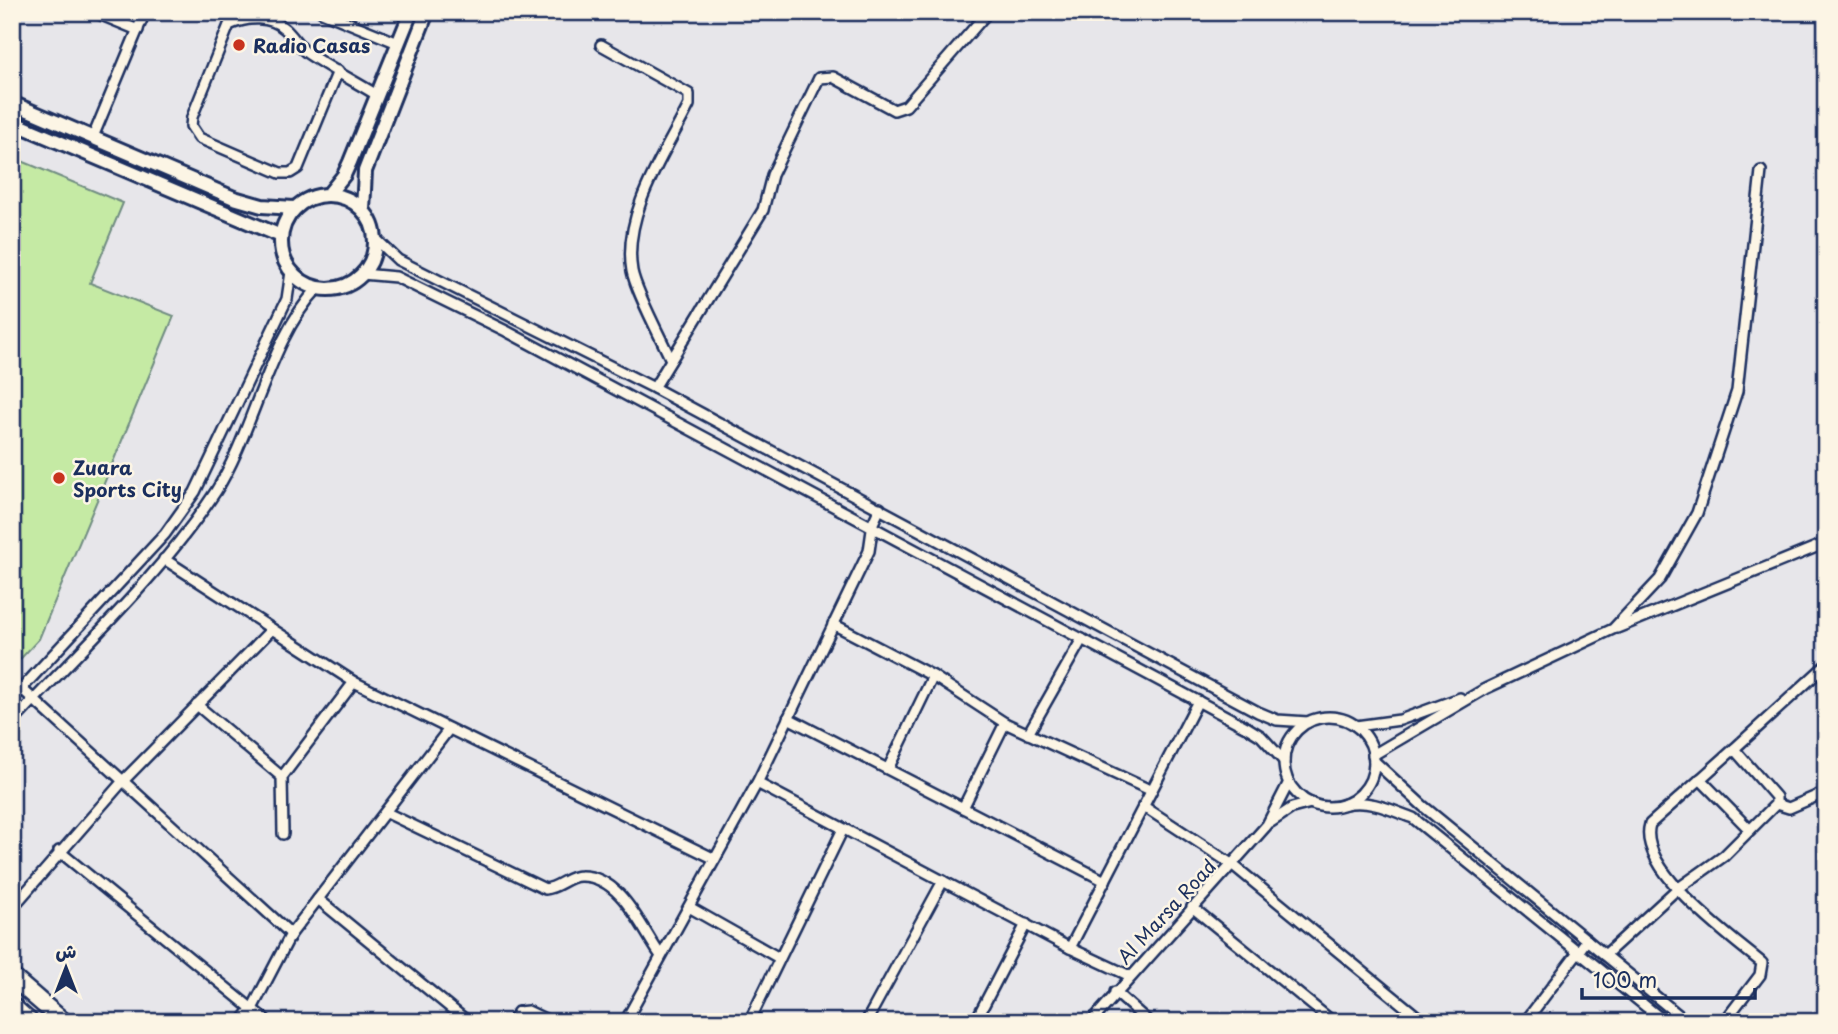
<svg xmlns="http://www.w3.org/2000/svg" width="1838" height="1034" font-family="'Playpen Sans','Playpen Sans Arabic',sans-serif">
  <style>
    .green { fill: #c5eaa4; stroke: #708c81; stroke-width: 2 }
    .lines { fill: none; stroke-linecap: round; stroke-linejoin: round }
    .street-casing { stroke: #1b2f5e; stroke-width: 14 }
    .secondary-casing { stroke: #1b2f5e; stroke-width: 18 }
    .highway-casing { stroke: #1b2f5e; stroke-width: 21 }
    .street { stroke: #fcf5e5; stroke-width: 9 }
    .secondary { stroke: #fcf5e5; stroke-width: 12 }
    .highway { stroke: #fcf5e5; stroke-width: 16 }
    .poi-dot { fill: #c8321e; stroke: #fcf5e5; stroke-width: 2.5 }
    .labels { text-anchor: middle; dominant-baseline: central; stroke-width: 5; stroke-linejoin: round; paint-order: stroke }
    .poi-label { font-size: 19px; font-weight: bold; fill: #1b2f5e; stroke: #fcf5e5; text-anchor: start }
    .street-label { font-size: 19px; fill: #1b2f5e; stroke: #fcf5e5 }
  </style>
  <rect width="100%" height="100%" fill="#e7e6ea"/>
  <filter id="ink" filterUnits="userSpaceOnUse"><feTurbulence type="fractalNoise" baseFrequency=".0143" numOctaves="2"/><feDisplacementMap in="SourceGraphic" scale="14" xChannelSelector="R" yChannelSelector="G"/><feConvolveMatrix kernelMatrix="1 2 1 2 8 2 1 2 1" color-interpolation-filters="sRGB"/></filter>
  <g filter="url(#ink)">
    <polygon class="green" points="12,157 123,203 90,283 174,316 39,639 12,668"/>
    <g class="lines">
      <g class="street-casing">
        <g id="street">
          <polyline points="94,12 138,30"/>
          <polyline points="322,12 398,43"/>
          <path d="M601,45L689,94V105C665,153 622,214 632,271C636,292 661,338 671,360"/>
          <path d="M338,71L298,168L290,173H280L199,138L191,126L192,117L229,25C246,17 271,15 285,29C293,36 299,47 307,53C329,68 354,81 377,95"/>
          <polyline points="93,137 145,12"/>
          <polyline points="375,238 398,260 654,388 1258,712 1277,720 1308,722"/>
          <polyline points="362,274 396,277 506,331 1248,728 1261,736 1284,761"/>
          <polyline points="654,388 763,210 772,175 819,78 833,77 894,110 906,106 988,12"/>
          <polyline points="164,559 354,682 715,859"/>
          <polyline points="833,624 933,676 1005,723 1150,790"/>
          <polyline points="1617,628 1826,543"/>
          <polyline points="22,689 291,934"/>
          <polyline points="12,699 165,534 195,492 287,299 291,272"/>
          <polyline points="197,705 282,777 283,834"/>
          <circle cx="1329" cy="762" r="45"/>
          <polyline points="788,718 1105,881"/>
          <path d="M12,723C81,649 161,575 216,491C254,431 269,339 318,288"/>
          <polyline points="1356,726 1400,720 1460,698"/>
          <polyline points="1028,734 1082,639"/>
          <polyline points="1734,749 1826,665"/>
          <polyline points="1373,755 1485,689 1613,629 1660,579 1697,513 1737,391 1761,171"/>
          <polyline points="1374,761 1423,806 1687,1022"/>
          <polyline points="888,769 933,676"/>
          <polyline points="282,777 354,682"/>
          <polyline points="1700,779 1750,830"/>
          <polyline points="757,783 1070,948 1130,976"/>
          <path d="M1345,804C1370,799 1391,810 1413,818L1665,1022"/>
          <polyline points="1776,804 1789,808 1826,792"/>
          <polyline points="1143,806 1233,865 1424,1022"/>
          <polyline points="963,808 1005,723"/>
          <path d="M387,813L545,889C558,888 568,876 580,876C621,875 641,928 661,956"/>
          <polyline points="1271,822 1292,808 1311,803"/>
          <polyline points="59,851 268,1022"/>
          <polyline points="318,899 468,1022"/>
          <polyline points="689,907 779,958"/>
          <polyline points="1192,907 1333,1022"/>
          <polyline points="12,908 123,781 272,629"/>
          <polyline points="1070,948 1198,701"/>
          <path d="M1605,955L1676,890L1724,856L1776,804V797L1734,749L1650,824C1636,869 1731,937 1762,963L1760,975L1724,1022"/>
          <polyline points="1115,992 1149,1022"/>
          <polyline points="241,1022 253,1007 291,934 449,729"/>
          <polyline points="512,1022 518,1012 528,1011 551,1022"/>
          <polyline points="625,1022 757,783 869,551 873,523 880,508"/>
          <polyline points="749,1022 843,829"/>
          <polyline points="866,1022 943,881"/>
          <polyline points="975,1022 1026,924"/>
          <polyline points="1091,1022 1267,825 1289,782"/>
          <polyline points="1525,1022 1587,940"/>
        </g>
      </g>
      <g class="secondary-casing">
        <g id="secondary">
          <polyline points="12,103 234,198 262,206 294,208"/>
          <polyline points="12,122 281,236"/>
          <polyline points="328,195 344,175 350,162 411,12"/>
          <circle cx="328" cy="242" r="47"/>
          <polyline points="363,210 365,171 427,12"/>
        </g>
      </g>
      <g class="highway-casing">
        <g id="highway">
          <polyline points="12,977 64,1022"/>
          <polyline points="12,1006 30,1022"/>
        </g>
      </g>
      <use href="#street" class="street"/>
      <use href="#secondary" class="secondary"/>
      <use href="#highway" class="highway"/>
    </g>
  </g>
  <g class="poi-dot">
    <circle cx="239" cy="45" r="7"/>
    <circle cx="59" cy="478" r="7"/>
  </g>
  <g class="labels">
    <g class="poi-label">
      <text x="253" y="45">Radio Casas</text>
      <text x="73" y="467">Zuara<tspan x="73" dy="22">Sports City</tspan></text>
    </g>
    <g class="street-label">
      <text transform="translate(1166 911) rotate(-47)">Al Marsa Road</text>
    </g>
  </g>
  <rect width="1838" height="1034" fill="none" stroke="#fcf5e5" stroke-width="42"/>
  <rect x="21" y="21" width="1796" height="992" fill="none" stroke="#1b2f5e" stroke-width="2.5" filter="url(#ink)"/>
  <g transform="translate(66 968)" stroke="#fcf5e5" stroke-width="5" paint-order="stroke">
  <path d="M0-5L12 26L0 18L-12 26Z" fill="#1b2f5e"/>
  <text y="-10" font-size="19" font-weight="bold" text-anchor="middle" fill="#1b2f5e">ش</text>
  </g>
  <path d="M1582 988v10h173v-10" fill="none" stroke="#1b2f5e" stroke-width="3.5"/>
  <text x="1593" y="988" font-size="21" fill="#1b2f5e" stroke="#fcf5e5" stroke-width="5" paint-order="stroke">100 m</text>
</svg>
